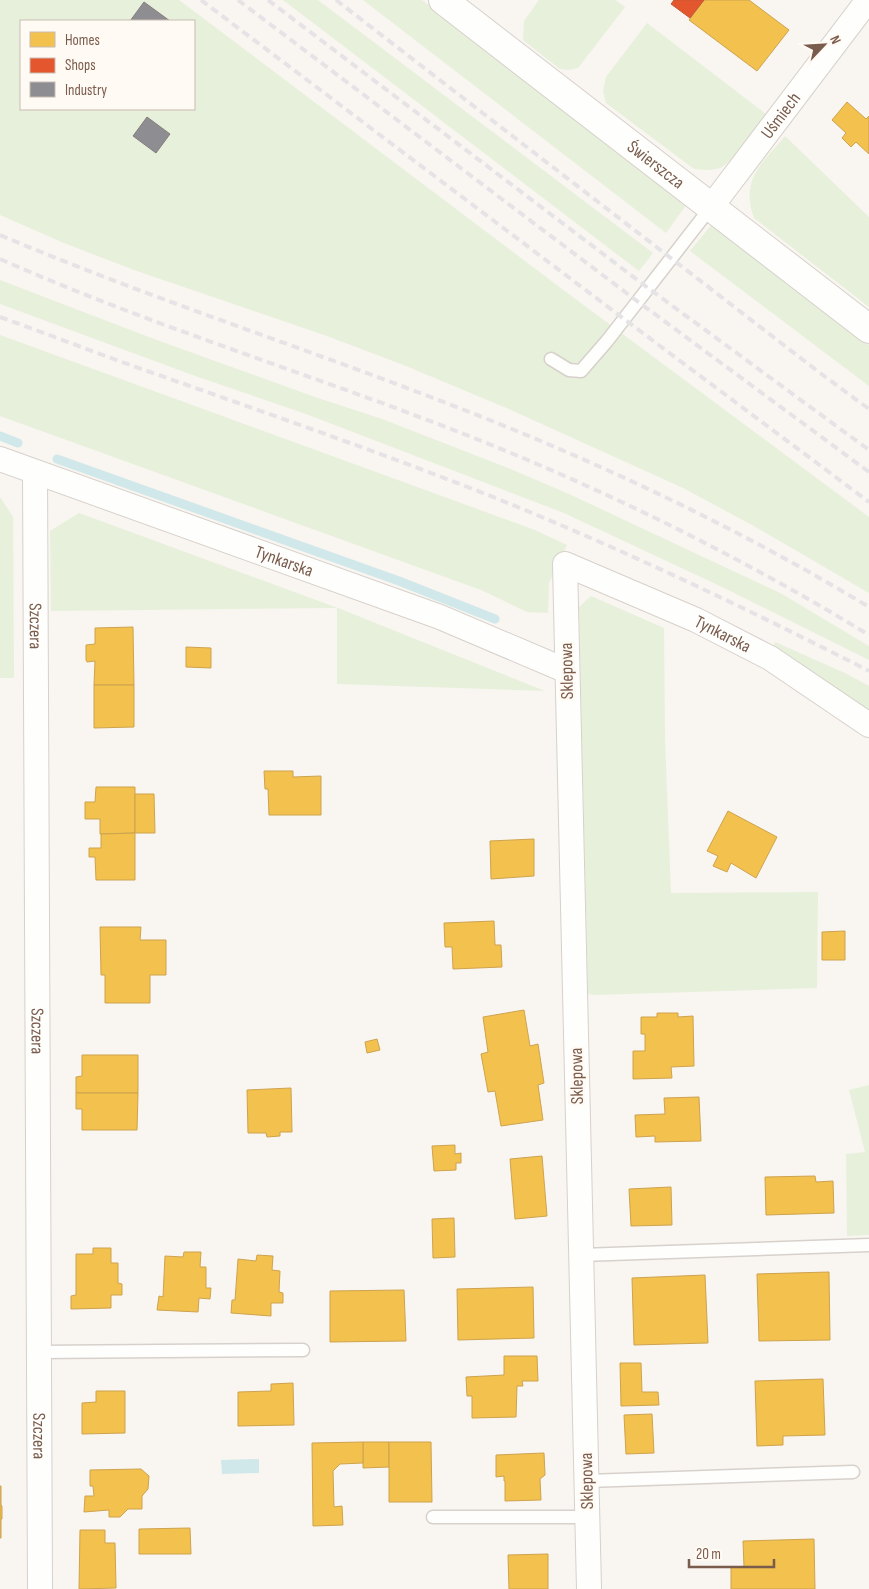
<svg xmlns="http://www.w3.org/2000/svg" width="869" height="1589" font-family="'Sofia Sans Condensed',sans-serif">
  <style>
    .green { fill: #e7f0db; fill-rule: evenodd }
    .water { fill: #d0e8ea }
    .homes { fill: #f2c14e; stroke: #cea34e }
    .shops { fill: #e4572e; stroke: #c45837 }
    .industry { fill: #8d8d92; stroke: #877e7d }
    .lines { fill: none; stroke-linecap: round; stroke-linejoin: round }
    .stream { stroke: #d0e8ea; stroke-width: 9 }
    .service-casing { stroke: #d7d1cb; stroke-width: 15 }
    .minor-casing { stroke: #d7d1cb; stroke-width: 26 }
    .tertiary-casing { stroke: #d7d1cb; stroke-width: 30 }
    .service { stroke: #fefefd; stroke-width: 12 }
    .minor { stroke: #fefefd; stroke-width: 24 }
    .tertiary { stroke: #fefefd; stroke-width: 28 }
    .rail { stroke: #e6e3e7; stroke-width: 4; stroke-dasharray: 8 5; stroke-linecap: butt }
    .labels { text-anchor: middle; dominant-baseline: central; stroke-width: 5; stroke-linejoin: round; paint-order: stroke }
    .street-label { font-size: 18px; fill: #7a5c4d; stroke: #fffaf3 }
  </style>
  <rect width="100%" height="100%" fill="#f9f5f0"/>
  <g class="green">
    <path d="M0,0H179L562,289L869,517V593L752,525L683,488L511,410L406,366L327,336L134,270L64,243L0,215ZM21,21H194V109H21Z"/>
    <polygon points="283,0 318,0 653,253 639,271"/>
    <polygon points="363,0 422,0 687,204 666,233"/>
    <polygon points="539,0 615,0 625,7 578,68 568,70 560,69 523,40 524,21"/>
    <path d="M647,23L766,114C757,126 733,161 722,167C714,171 703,170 694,169L606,103L603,91L606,77Z"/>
    <path d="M785,136L869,217V307L754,218C740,180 762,163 785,136Z"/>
    <polygon points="712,224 869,345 869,386 690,251"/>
    <polygon points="0,280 154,339 315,397 382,419 513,470 569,494 782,594 869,646 869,660 720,586 564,513 306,414 198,377 0,304"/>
    <polygon points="0,335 535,530 567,545 549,583 548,613 527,612 481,590 0,416"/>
    <polygon points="0,497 13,517 14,678 0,678"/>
    <polygon points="79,513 338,608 545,691 337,684 337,608 51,611 50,531"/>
    <polygon points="591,596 664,628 665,739 671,893 818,892 817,988 595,995 588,994 579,607"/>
    <polygon points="775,642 847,674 869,686 869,711 796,661 772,648"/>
    <polygon points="869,1085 869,1235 847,1236 846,1154 865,1152 849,1090"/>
  </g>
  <polygon class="water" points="259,1459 259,1473 222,1474 221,1460"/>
  <g class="homes">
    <polygon points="704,0 749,0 789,30 757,71 689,20"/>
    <polygon points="847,102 866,119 869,116 869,154 856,142 851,147 842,138 846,133 832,120"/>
    <polygon points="133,627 134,685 94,685 95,661 87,662 86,660 86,645 95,644 95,628"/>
    <polygon points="186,647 211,648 211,668 186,667"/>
    <polygon points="94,685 134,685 134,727 94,728"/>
    <polygon points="264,771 293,771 293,777 321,776 321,815 269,815 268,789 265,789"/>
    <polygon points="96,787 135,787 135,833 100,834 100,819 85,819 85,802 95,802"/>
    <polygon points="135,794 154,794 155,833 135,833"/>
    <polygon points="728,811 777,837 756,878 731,863 727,872 713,866 718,856 707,851"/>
    <polygon points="135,833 135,880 96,880 95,857 89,857 89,848 101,848 101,834"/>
    <polygon points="534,839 534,876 491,879 490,841"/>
    <polygon points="494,921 495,945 501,945 502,967 453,969 452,947 445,947 444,923"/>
    <polygon points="100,927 141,927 140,940 166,940 166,975 150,975 150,1003 105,1003 105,975 101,975"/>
    <polygon points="845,931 845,960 822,960 822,932"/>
    <polygon points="524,1010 530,1046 538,1044 544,1083 538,1085 543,1120 501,1126 495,1091 488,1092 481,1054 488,1052 483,1017"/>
    <polygon points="657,1013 678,1013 678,1017 693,1016 694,1066 671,1067 672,1078 633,1079 633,1051 645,1051 645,1034 641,1034 641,1017 657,1017"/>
    <polygon points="377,1039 380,1050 367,1053 365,1042"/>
    <polygon points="82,1055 138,1055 138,1093 76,1093 76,1077 82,1076"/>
    <polygon points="291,1088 292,1132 280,1132 280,1136 267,1137 266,1133 248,1133 247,1090"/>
    <polygon points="76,1093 138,1093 137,1130 82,1130 82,1109 76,1109"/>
    <polygon points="699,1097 701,1141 655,1142 655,1136 636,1137 635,1115 665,1114 664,1098"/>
    <polygon points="455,1145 455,1154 461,1153 461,1163 456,1163 456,1170 434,1171 432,1146"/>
    <polygon points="542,1156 547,1216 515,1219 510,1159"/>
    <polygon points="815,1176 816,1182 833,1181 834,1213 766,1215 765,1177"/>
    <polygon points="671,1187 672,1225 631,1226 629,1189"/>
    <polygon points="454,1218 455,1257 433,1258 432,1219"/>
    <polygon points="93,1248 111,1248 111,1263 118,1263 118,1283 122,1284 122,1295 111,1295 111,1308 71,1309 71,1296 76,1295 76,1254 93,1254"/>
    <polygon points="184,1252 201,1252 200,1267 206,1267 206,1288 211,1288 210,1299 199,1298 198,1312 157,1310 159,1296 163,1297 165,1256 183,1257"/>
    <polygon points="257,1255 273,1256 272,1270 280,1271 279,1292 283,1293 283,1303 271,1303 271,1316 231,1313 232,1300 235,1300 238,1259 256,1261"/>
    <polygon points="829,1272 830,1340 759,1341 757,1274"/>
    <polygon points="705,1275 708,1343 634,1345 632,1278"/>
    <polygon points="533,1287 534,1338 458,1340 457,1289"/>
    <polygon points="404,1290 406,1341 330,1342 330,1291"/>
    <polygon points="504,1356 537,1356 538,1381 522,1381 523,1386 517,1386 516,1417 472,1418 472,1396 467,1396 466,1377 504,1375"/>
    <polygon points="620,1363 641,1363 642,1392 658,1392 659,1405 621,1406"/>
    <polygon points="823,1379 825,1435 783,1436 783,1445 757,1446 755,1381"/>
    <polygon points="293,1383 294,1425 238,1426 238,1392 271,1391 271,1384"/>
    <polygon points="96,1391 125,1391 125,1433 82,1434 82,1403 96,1402"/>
    <polygon points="652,1414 654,1453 626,1454 624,1415"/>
    <polygon points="363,1442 389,1442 389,1467 363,1468"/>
    <polygon points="363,1442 363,1463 340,1464 333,1471 334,1507 342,1506 343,1525 313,1526 312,1443"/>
    <polygon points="389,1442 431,1442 432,1502 389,1502"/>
    <polygon points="544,1453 545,1475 540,1479 541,1500 505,1501 505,1481 504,1481 504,1476 496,1477 496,1455"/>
    <polygon points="141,1469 149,1476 148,1489 142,1496 142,1509 128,1509 120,1517 109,1517 109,1510 84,1512 85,1496 94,1496 93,1486 90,1486 90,1470"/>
    <polygon points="0,1486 1,1486 1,1505 2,1506 2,1519 1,1519 1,1538 0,1538"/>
    <polygon points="190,1528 191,1554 139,1554 139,1529"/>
    <polygon points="80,1530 105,1530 105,1543 115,1543 116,1588 79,1589"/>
    <polygon points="814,1539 815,1589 731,1589 731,1567 744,1567 743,1541"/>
    <polygon points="548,1554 548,1589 509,1589 508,1555"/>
  </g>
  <polygon class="shops" points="674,0 704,0 690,18 671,4"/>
  <g class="industry">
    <polygon points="144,2 170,21 130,21"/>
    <polygon points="147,117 170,134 156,153 133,136"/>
  </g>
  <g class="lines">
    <g class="stream">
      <polyline points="0,436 18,443"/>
      <polyline points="57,459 399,581 495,619"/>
    </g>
    <g class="service-casing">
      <g id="service">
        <polyline points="551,359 569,370 581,371 607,341 711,207"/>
        <polyline points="581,1255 869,1245"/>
        <polyline points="38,1352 303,1350"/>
        <polyline points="587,1481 853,1472"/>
        <polyline points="433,1517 588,1517"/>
      </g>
    </g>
    <g class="minor-casing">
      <g id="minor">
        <path id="s1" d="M711,207L868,0"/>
        <path id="s2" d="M0,459L440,617L567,671"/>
        <path id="s3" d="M35,472L40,1589"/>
        <path id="s4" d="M589,1589L565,564L696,620L770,658L869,725"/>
      </g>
    </g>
    <g class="tertiary-casing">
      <g id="tertiary">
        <path id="s5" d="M443,0L869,329"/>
      </g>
    </g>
    <use href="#service" class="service"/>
    <use href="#minor" class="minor"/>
    <use href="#tertiary" class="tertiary"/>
    <g class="rail">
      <polyline points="201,0 624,319 869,502"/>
      <polyline points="238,0 637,301 869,472"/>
      <polyline points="268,0 648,288 869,450"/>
      <polyline points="336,0 820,373 869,409"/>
      <path d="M0,235C151,299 306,348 459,408C601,463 738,528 869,607"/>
      <path d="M0,259C147,324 301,371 451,429C596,485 736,554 869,635"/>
      <path d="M0,317C44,333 89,350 133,366C252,408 371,449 488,495C618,547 744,607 869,671"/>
    </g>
  </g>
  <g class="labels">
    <g class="street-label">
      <text stroke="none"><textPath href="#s1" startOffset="115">Uśmiech</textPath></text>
      <text stroke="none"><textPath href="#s5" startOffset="269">Świerszcza</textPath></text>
      <text stroke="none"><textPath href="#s2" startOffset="302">Tynkarska</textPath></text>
      <text stroke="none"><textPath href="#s3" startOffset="154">Szczera</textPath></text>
      <text stroke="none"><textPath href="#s4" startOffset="1198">Tynkarska</textPath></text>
      <text transform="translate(567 671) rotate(-91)">Sklepowa</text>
      <text stroke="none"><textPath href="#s3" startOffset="559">Szczera</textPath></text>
      <text transform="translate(577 1076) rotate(-91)">Sklepowa</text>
      <text stroke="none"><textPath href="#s3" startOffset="964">Szczera</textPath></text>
      <text transform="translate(587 1481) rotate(-91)">Sklepowa</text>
    </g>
  </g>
  <rect x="20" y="20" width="175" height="90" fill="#fffaf3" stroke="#cabbb1"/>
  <rect x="30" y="32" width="25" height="15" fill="#f2c14e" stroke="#cabbb1"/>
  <text x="65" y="45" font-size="15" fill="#7a5c4d">Homes</text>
  <rect x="30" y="58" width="25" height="15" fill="#e4572e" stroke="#cabbb1"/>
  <text x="65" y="70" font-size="15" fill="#7a5c4d">Shops</text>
  <rect x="30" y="82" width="25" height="15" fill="#8d8d92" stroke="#cabbb1"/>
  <text x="65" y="95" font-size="15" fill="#7a5c4d">Industry</text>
  <g transform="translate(824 45) rotate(65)" stroke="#fffaf3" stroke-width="4" paint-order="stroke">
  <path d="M0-4L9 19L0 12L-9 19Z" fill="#7a5c4d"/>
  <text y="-8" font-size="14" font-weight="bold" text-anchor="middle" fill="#7a5c4d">N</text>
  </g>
  <path d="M689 1559v8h85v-8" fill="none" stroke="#7a5c4d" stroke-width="2.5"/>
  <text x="696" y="1559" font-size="15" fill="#7a5c4d" stroke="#fffaf3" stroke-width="4" paint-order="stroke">20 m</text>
</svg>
